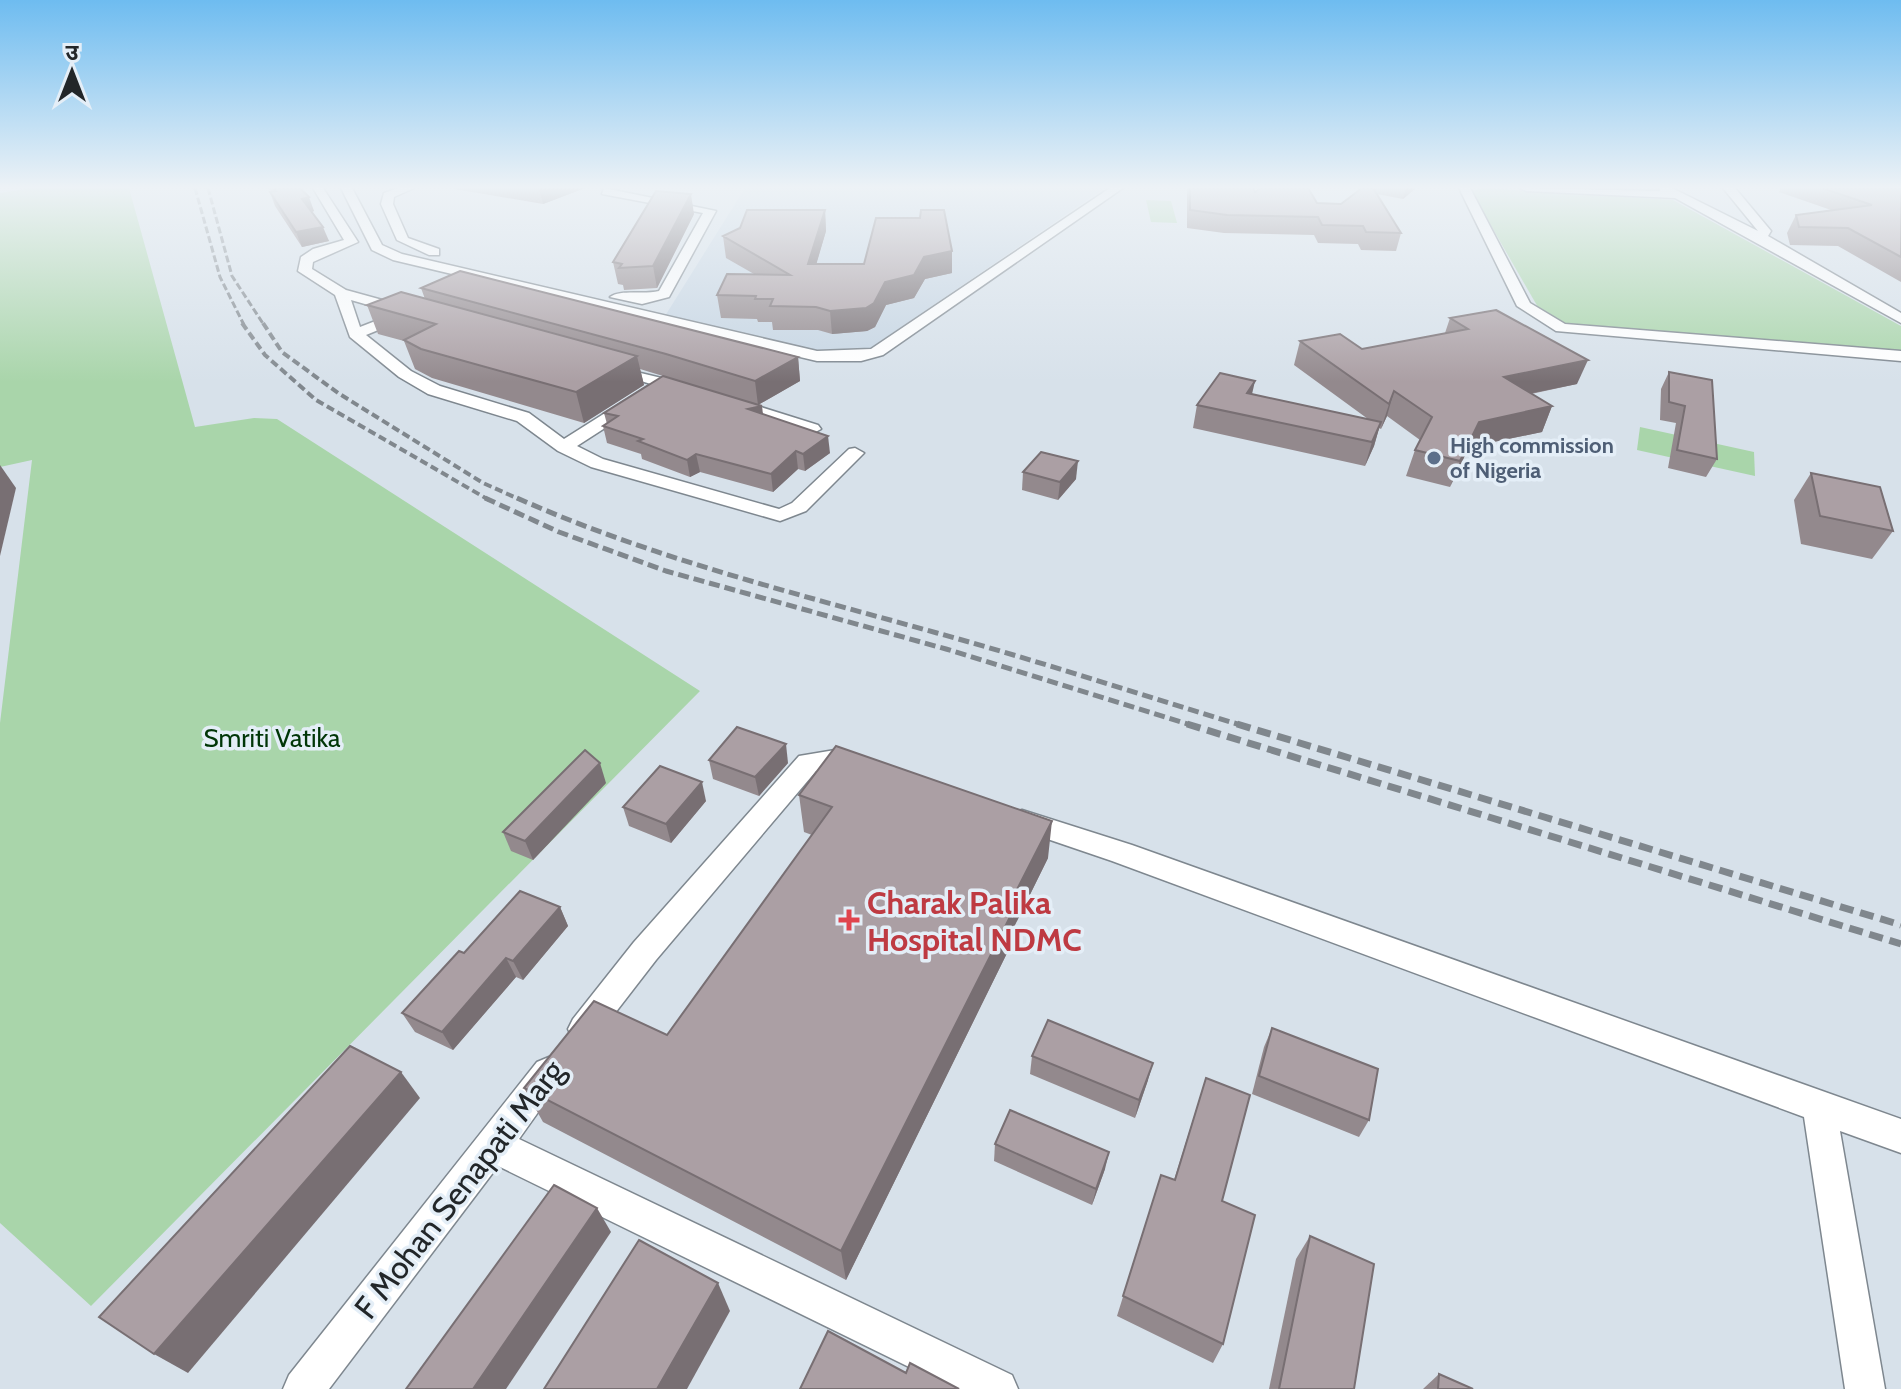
<svg xmlns="http://www.w3.org/2000/svg" width="1901" height="1389" font-family="Cabin,'Noto Sans Devanagari',sans-serif">
  <style>
    .built { fill: #c6d5e3 }
    .green { fill: #a9d5aa }
    .lines { fill: none; stroke-linecap: round; stroke-linejoin: round }
    .street-casing { stroke: #7e878f; stroke-width: 3 }
    .street { fill: #fff; fill-rule: evenodd }
    .rail-far3 { stroke: #80878d; stroke-width: 3; stroke-dasharray: 7 3; stroke-linecap: butt }
    .rail-far2 { stroke: #80878d; stroke-width: 4; stroke-dasharray: 8 4; stroke-linecap: butt }
    .rail-far1 { stroke: #80878d; stroke-width: 5; stroke-dasharray: 11 5; stroke-linecap: butt }
    .rail { stroke: #80878d; stroke-width: 7; stroke-dasharray: 14 7; stroke-linecap: butt }
    .wall { fill: #93898d }
    .shaded-wall { fill: #786f73 }
    .building { fill: #ab9fa4; stroke: #786f73; stroke-width: 2 }
    .service-dot { fill: #5c6f8a; stroke: #e4eef7; stroke-width: 3 }
    .health-dot { fill: #e0444e; stroke: #e4eef7; stroke-width: 3 }
    .labels { text-anchor: middle; dominant-baseline: central; stroke-width: 7; stroke-linejoin: round; paint-order: stroke }
    .far-service-label { font-size: 22px; font-weight: bold; fill: #4e5e75; stroke: #e4eef7; text-anchor: start }
    .park-label { font-size: 26px; fill: #003607; stroke: #e4eef7 }
    .near-health-label { font-size: 32px; font-weight: bold; fill: #be3a42; stroke: #e4eef7; text-anchor: start }
    .near-street-label { font-size: 32px; fill: #222629; stroke: #e4eef7 }
  </style>
  <rect width="100%" height="100%" fill="#d7e1ea"/>
  <polygon class="built" points="745,188 1105,188 866,351 826,353 665,316"/>
  <g class="green">
    <polygon points="31,188 129,188 195,427 254,418 277,419 700,691 91,1306 0,1223 0,723 32,460 0,467 0,193"/>
    <polygon points="1484,188 1673,200 1901,326 1901,352 1564,324 1539,309 1471,191"/>
    <polygon points="1146,200 1171,201 1177,223 1151,222"/>
    <polygon points="1640,427 1754,452 1755,476 1637,450"/>
  </g>
  <g class="lines">
    <g class="street-casing">
      <g id="street">
        <path d="M313,188H323L358,242L313,262L312,269L346,290L415,309V315L366,335L411,371L440,386L529,413L564,439L651,384L607,371V365L670,380V386L577,446L603,459L779,509L792,503L849,449L855,448L864,453L806,511L780,521L591,467L558,451L517,421L428,394L399,377L350,337L335,295L298,271L301,257L313,249L344,240ZM351,300L396,313L360,327Z"/>
        <polygon points="341,188 352,188 382,245 402,254 817,351 871,349 1110,188 1123,188 883,355 861,361 817,361 393,260 372,250"/>
        <polygon points="398,188 414,188 394,197 393,204 408,238 439,249 439,255 429,255 397,240 381,204 384,193"/>
        <path d="M604,188L716,211L669,297L642,304L610,297C621,289 644,295 659,291L703,213L602,194Z"/>
        <polygon points="1459,188 1470,188 1530,303 1565,324 1901,351 1901,361 1556,331 1517,306"/>
        <polygon points="1520,188 1660,191 1659,188 1672,188 1758,231 1723,188 1735,188 1771,231 1768,236 1901,313 1901,323 1675,198 1526,191"/>
        <polygon points="732,398 818,425 821,429 812,434 726,407 724,403"/>
        <path d="M835,750L863,759L867,766L863,773C848,777 833,769 816,771L656,960L595,1039L584,1044L573,1039L568,1029L573,1019L634,942L799,756Z"/>
        <polygon points="1022,810 1132,845 1901,1119 1901,1153 1840,1131 1885,1389 1845,1389 1804,1117 1112,861 1012,827 1008,820 1012,813"/>
        <polygon points="549,1057 561,1062 566,1073 519,1139 1012,1375 1018,1389 954,1389 498,1166 329,1389 283,1389 289,1375 537,1062"/>
      </g>
    </g>
    <use href="#street" class="street"/>
    <g class="rail-far3">
      <polyline points="195,188 220,277 244,325"/>
      <polyline points="208,188 232,276 264,325"/>
    </g>
    <g class="rail-far2">
      <polyline points="242,323 265,355 316,400 489,500"/>
      <polyline points="263,323 282,352 338,393 483,483 521,500"/>
    </g>
    <g class="rail-far1">
      <polyline points="485,498 559,532 666,571 946,649 1194,726"/>
      <path d="M517,498C652,558 794,593 937,633C1039,661 1141,695 1244,726"/>
    </g>
    <g class="rail">
      <polyline points="1187,724 1901,944"/>
      <polyline points="1237,724 1901,925"/>
    </g>
  </g>
  <g class="wall">
    <polygon points="268,188 300,188 314,211 312,212 329,241 302,247 275,206 270,192 272,192"/>
    <polygon points="455,188 585,188 543,204 455,189"/>
    <polygon points="1187,188 1253,188 1255,192 1317,203 1341,204 1374,188 1416,188 1403,199 1377,194 1401,233 1396,251 1361,250 1358,244 1318,243 1314,235 1224,233 1187,228"/>
    <polygon points="1778,188 1901,188 1901,282 1838,246 1790,245 1787,233 1796,215 1831,210 1779,192 1781,188"/>
    <polygon points="825,210 826,231 816,264 952,273 925,279 914,298 886,305 875,327 867,331 832,334 818,330 773,330 772,322 758,322 757,319 721,318 717,295 754,274 726,258 723,236"/>
    <polygon points="694,214 657,288 624,290 623,285 618,284 613,262"/>
    <polygon points="421,288 798,357 800,381 758,405 763,414 830,453 805,471 798,469 773,492 700,472 690,477 642,459 641,454 607,443 603,426 607,424 604,413 735,398 640,369 644,385 584,423 432,378 415,369 404,341 378,334 367,305 425,299"/>
    <polygon points="1450,318 1577,384 1531,394 1552,406 1542,432 1469,447 1450,487 1406,476 1415,450 1420,440 1387,416 1381,429 1379,428 1374,446 1365,466 1193,428 1197,405 1252,394 1368,419 1294,365 1300,341 1362,349 1445,333"/>
    <polygon points="1669,372 1717,459 1706,477 1668,468 1676,423 1660,420 1661,389"/>
    <polygon points="1023,472 1076,479 1058,500 1022,490"/>
    <polygon points="1811,473 1893,531 1872,559 1801,544 1794,500"/>
    <polygon points="709,760 788,763 759,796 713,779"/>
    <polygon points="606,783 533,860 511,851 503,832"/>
    <polygon points="799,795 1048,858 1012,931 1011,945 846,1280 543,1122 524,1088 667,1035 812,835 804,832"/>
    <polygon points="706,801 671,843 629,826 623,807"/>
    <polygon points="560,907 568,926 523,980 516,977 453,1050 415,1032 402,1013"/>
    <polygon points="1272,1028 1369,1120 1359,1137 1252,1094 1264,1047"/>
    <polygon points="1032,1056 1148,1080 1135,1118 1030,1074"/>
    <polygon points="1206,1078 1222,1201 1223,1344 1213,1363 1117,1316 1161,1175 1174,1180"/>
    <polygon points="995,1144 1105,1169 1092,1205 994,1161"/>
    <polygon points="1310,1236 1354,1389 1269,1389 1296,1259"/>
    <polygon points="1439,1374 1473,1389 1423,1389"/>
  </g>
  <g class="shaded-wall">
    <polygon points="539,188 585,188 543,204"/>
    <polygon points="1406,188 1416,188 1403,199"/>
    <polygon points="691,194 694,214 657,288 653,266"/>
    <polygon points="309,197 314,211 307,213 302,199"/>
    <polygon points="825,210 826,231 810,286 808,264"/>
    <polygon points="323,227 329,241 302,247 296,232"/>
    <polygon points="952,251 952,273 925,279 914,298 886,305 875,327 867,331 832,334 830,311 885,282 924,257"/>
    <polygon points="637,356 644,385 584,423 576,392"/>
    <polygon points="798,357 800,381 758,405 755,381"/>
    <polygon points="1588,360 1577,384 1494,401 1504,377"/>
    <polygon points="1255,381 1250,403 1242,416 1247,393"/>
    <polygon points="1394,391 1387,416 1381,429 1389,404"/>
    <polygon points="762,406 764,423 748,409"/>
    <polygon points="1552,406 1542,432 1469,447 1450,487 1460,461 1479,422"/>
    <polygon points="1381,422 1374,446 1365,466 1372,442"/>
    <polygon points="828,436 830,453 805,471 803,454"/>
    <polygon points="796,451 798,469 773,492 771,474"/>
    <polygon points="696,454 700,472 690,477 687,460"/>
    <polygon points="1078,461 1076,479 1058,500 1060,482"/>
    <polygon points="0,465 16,488 0,556"/>
    <polygon points="786,744 788,763 759,796 755,777"/>
    <polygon points="600,763 606,783 533,860 525,841"/>
    <polygon points="702,782 706,801 671,843 666,824"/>
    <polygon points="1052,821 1048,858 1012,931 1011,945 846,1280 841,1251 1008,907"/>
    <polygon points="560,907 568,926 523,980 513,961"/>
    <polygon points="506,958 516,977 453,1050 442,1032"/>
    <polygon points="1153,1063 1148,1080 1135,1118 1139,1100"/>
    <polygon points="401,1072 420,1098 188,1373 154,1354"/>
    <polygon points="1109,1152 1105,1169 1092,1205 1096,1189"/>
    <polygon points="597,1208 611,1232 506,1389 473,1389"/>
    <polygon points="718,1283 730,1311 687,1389 657,1389"/>
  </g>
  <g class="building">
    <polygon points="273,188 300,188 309,197 302,199 323,227 296,232 270,192 276,191"/>
    <polygon points="1190,188 1253,188 1255,192 1261,188 1308,188 1317,203 1341,204 1362,188 1373,188 1401,233 1366,232 1363,226 1322,225 1318,217 1227,215 1190,210"/>
    <polygon points="1822,188 1901,188 1901,257 1848,228 1799,227 1796,215 1872,205"/>
    <polygon points="656,191 691,194 653,266 619,268 622,264 613,262"/>
    <polygon points="747,210 825,210 808,264 864,264 876,218 920,218 921,210 944,210 952,251 924,257 914,275 885,282 874,303 866,308 830,311 816,307 770,306 773,299 755,299 756,296 717,295 727,274 790,275 723,236 740,228"/>
    <polygon points="460,271 798,357 755,381 666,354 421,288"/>
    <polygon points="401,292 637,356 576,392 421,349 404,340 436,324 367,305"/>
    <polygon points="1496,310 1588,360 1504,377 1552,406 1479,422 1460,461 1415,450 1432,417 1394,391 1389,404 1300,341 1340,334 1362,349 1468,329 1450,318"/>
    <polygon points="1669,372 1712,380 1717,459 1677,450 1685,406 1669,402"/>
    <polygon points="1220,373 1255,381 1247,393 1381,422 1372,442 1197,405"/>
    <polygon points="663,376 762,406 748,409 828,436 803,454 796,451 771,474 696,454 687,460 638,441 643,439 603,426 618,416 604,413"/>
    <polygon points="1041,452 1078,461 1060,482 1023,472"/>
    <polygon points="1811,473 1880,487 1893,531 1820,516"/>
    <polygon points="737,727 786,744 755,777 709,760"/>
    <polygon points="836,746 1052,821 1008,907 1014,909 841,1251 524,1088 594,1001 667,1035 832,807 799,795"/>
    <polygon points="585,750 600,763 525,841 503,832"/>
    <polygon points="660,766 702,782 666,824 623,807"/>
    <polygon points="520,891 560,907 513,961 506,958 442,1032 402,1013 459,951 464,953"/>
    <polygon points="1048,1020 1153,1063 1139,1100 1032,1056"/>
    <polygon points="1272,1028 1378,1069 1369,1120 1259,1076"/>
    <polygon points="350,1046 401,1072 154,1354 99,1317"/>
    <polygon points="1206,1078 1250,1095 1222,1201 1255,1215 1223,1344 1123,1296 1161,1175 1175,1180"/>
    <polygon points="1010,1110 1109,1152 1096,1189 995,1144"/>
    <polygon points="554,1185 597,1208 473,1389 406,1389"/>
    <polygon points="1310,1236 1374,1264 1354,1389 1279,1389"/>
    <polygon points="639,1240 718,1283 657,1389 544,1389"/>
    <polygon points="828,1331 906,1373 910,1363 959,1389 800,1389"/>
    <polygon points="1439,1374 1473,1389 1438,1389"/>
  </g>
  <linearGradient id="sky" x2="0" y2="1"><stop stop-color="#6ebcf0"/><stop offset="0.49" stop-color="#edf2f6"/><stop offset="1" stop-color="#edf2f6" stop-opacity="0"/></linearGradient>
  <rect width="1901" height="382" fill="url(#sky)"/>
  <circle class="service-dot" cx="1434" cy="458" r="8"/>
  <path class="health-dot" d="M845 908h8v8h8v8h-8v8h-8v-8h-8v-8h8z"/>
  <g class="labels">
    <g class="far-service-label">
      <text x="1450" y="445">High commission<tspan x="1450" dy="25">of Nigeria</tspan></text>
    </g>
    <g class="park-label">
      <text x="272" y="738">Smriti Vatika</text>
    </g>
    <g class="near-health-label">
      <text x="867" y="902">Charak Palika<tspan x="867" dy="37">Hospital NDMC</tspan></text>
    </g>
    <g class="near-street-label">
      <text transform="translate(459 1189) rotate(-52)">F Mohan Senapati Marg</text>
    </g>
  </g>
  <g transform="translate(72 72)" stroke="#e4eef7" stroke-width="6" paint-order="stroke">
  <path d="M0-6L14 30L0 20L-14 30Z" fill="#222629"/>
  <text y="-12" font-size="22" font-weight="bold" text-anchor="middle" fill="#222629">उ</text>
  </g>
</svg>
